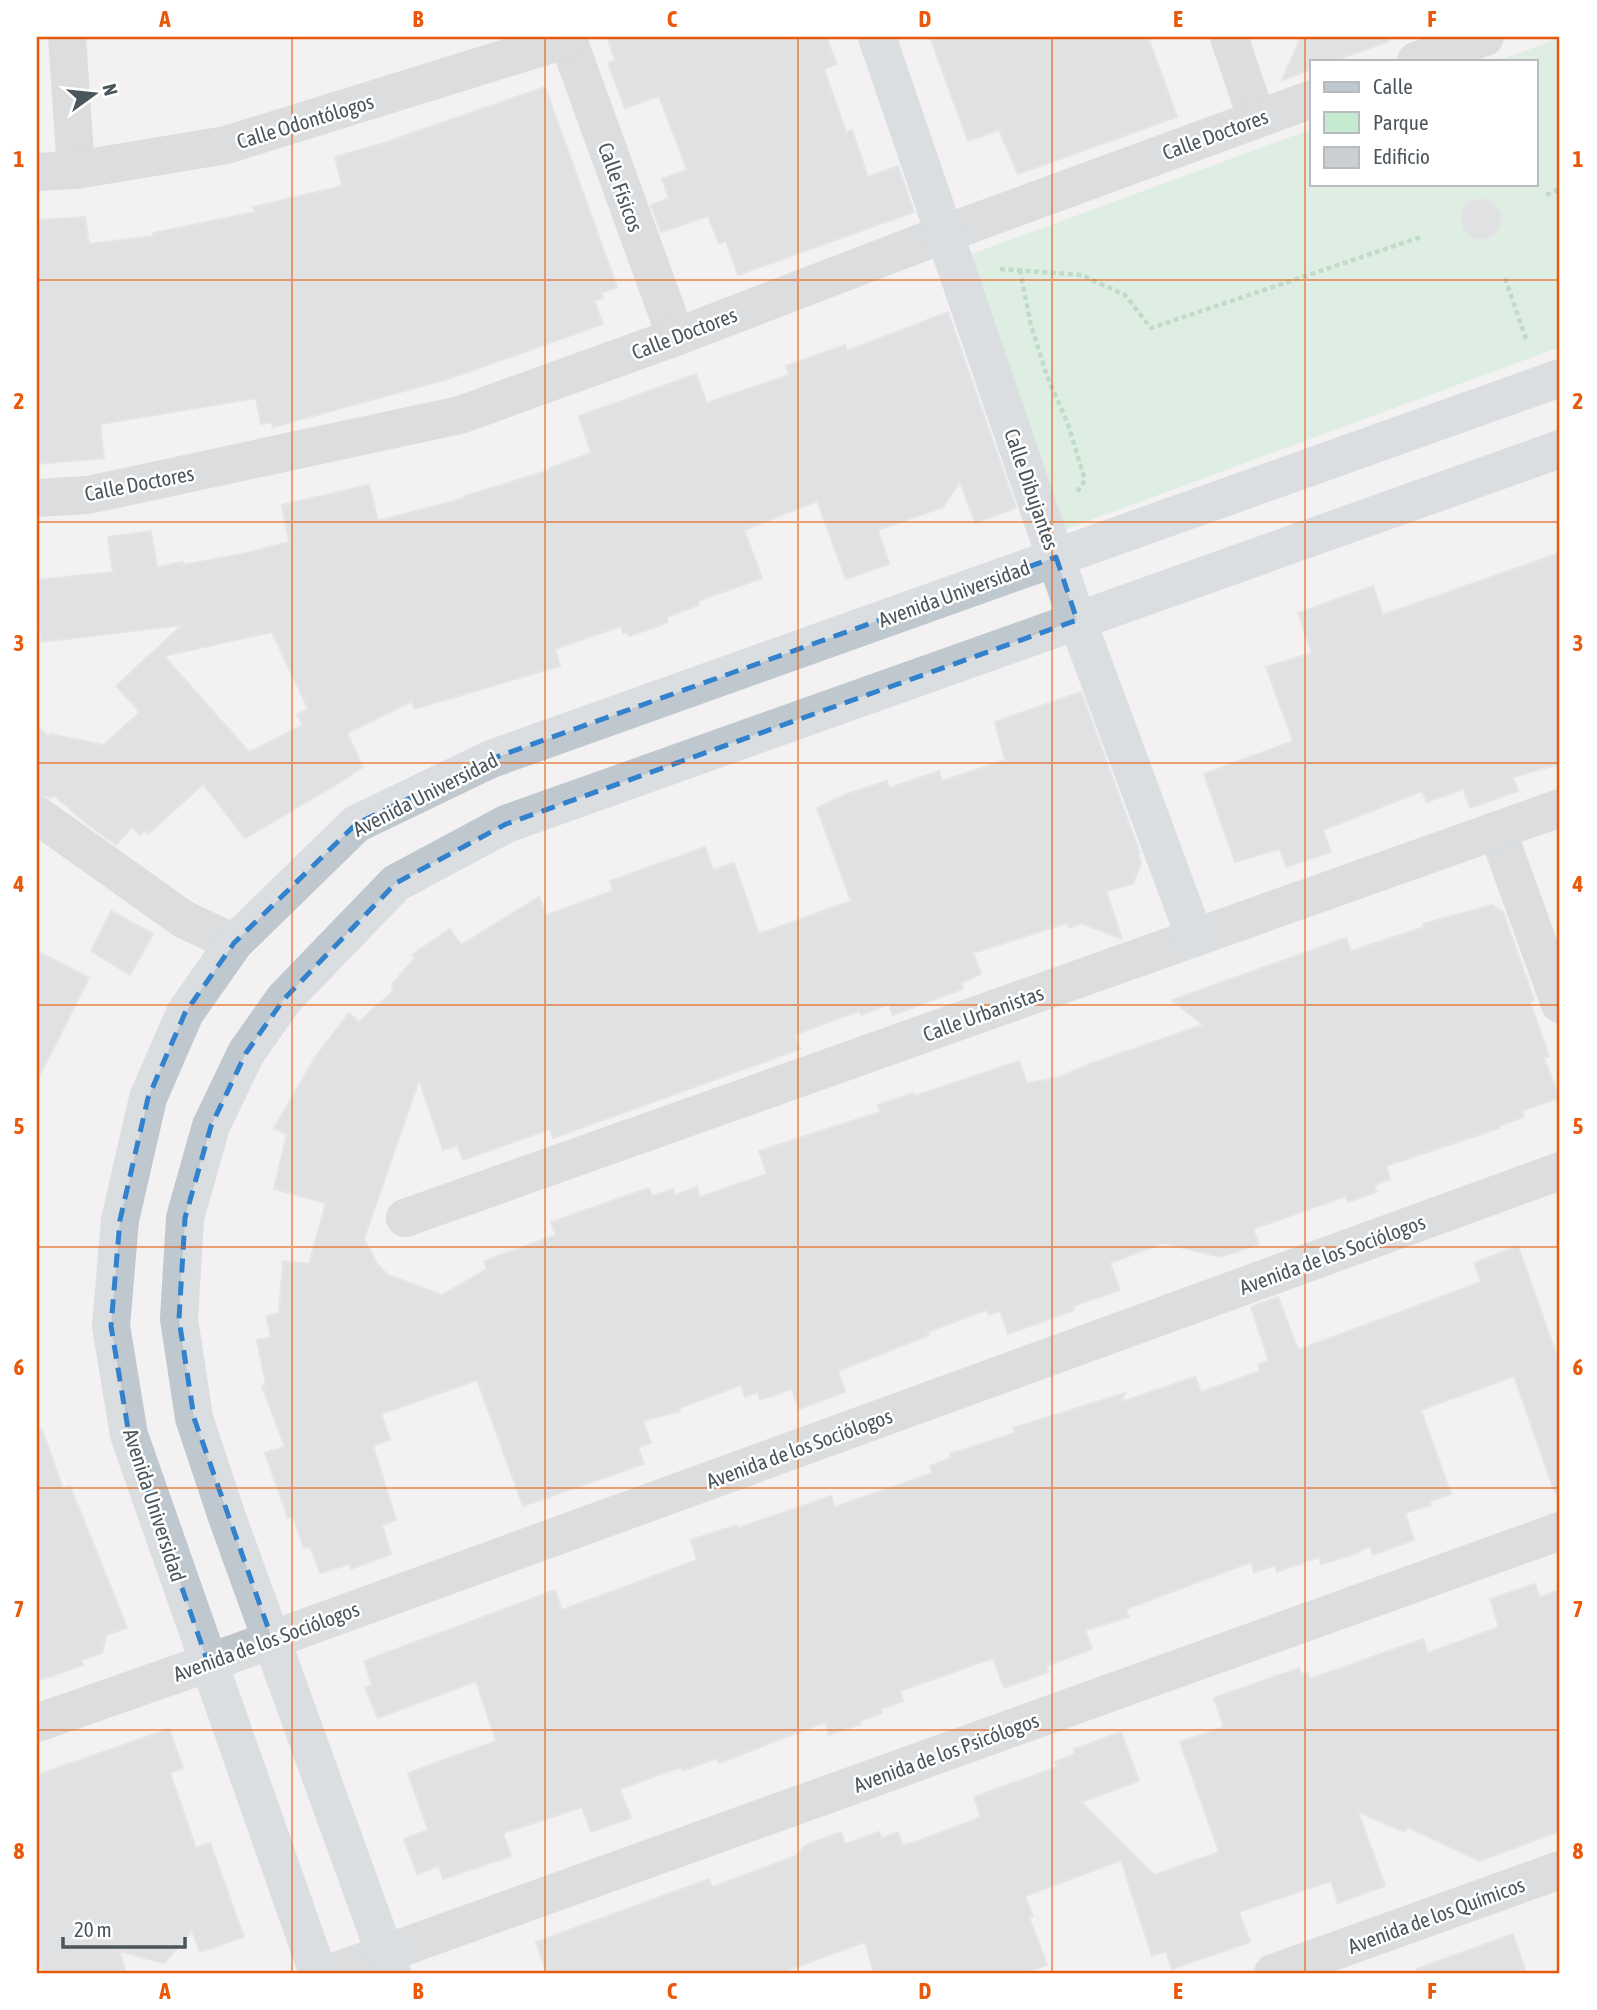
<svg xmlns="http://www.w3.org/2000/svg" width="1597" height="2010" font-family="'Asap Condensed',sans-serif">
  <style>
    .green { fill: #c5ead0 }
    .building { fill: #cbced2; stroke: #d5d7db; stroke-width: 2; fill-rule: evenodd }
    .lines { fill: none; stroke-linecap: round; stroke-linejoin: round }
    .path { stroke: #82c49e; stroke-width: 4.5; stroke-dasharray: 5 3.5; stroke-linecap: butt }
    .street { stroke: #bec6cb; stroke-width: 38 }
    .secondary { stroke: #bfc8cf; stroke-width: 38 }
    .marked { fill: none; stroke: #3181cc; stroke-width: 5; stroke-dasharray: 14 9; stroke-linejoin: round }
    .grid { fill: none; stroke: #e8590c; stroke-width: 2; stroke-opacity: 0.55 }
    .labels { text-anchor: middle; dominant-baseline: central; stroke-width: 5; stroke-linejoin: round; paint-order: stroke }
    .street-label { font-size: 21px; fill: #4b555c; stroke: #fff }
    .neatline { fill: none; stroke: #e8590c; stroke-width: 2.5 }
    .grid-label { font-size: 23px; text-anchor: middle; font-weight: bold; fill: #e8590c }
  </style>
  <rect width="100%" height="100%" fill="#f3f1f1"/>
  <polygon class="green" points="1560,38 1560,347 1066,529 966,256 1312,129 1312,184 1536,184 1536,61 1497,61"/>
  <g class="building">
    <polygon points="607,37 826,37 837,64 824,69 846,132 852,130 868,177 898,166 914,212 738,275 726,241 719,244 708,216 661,232 651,205 669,198 662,179 687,170 659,96 625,108 608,63 615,60"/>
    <polygon points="930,37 1148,37 1177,117 1018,174 999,130 968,141"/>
    <polygon points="1301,37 1388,37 1389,41 1333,61 1312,61 1312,69 1282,80"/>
    <polygon points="545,87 617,287 601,293 603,298 594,301 603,324 448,379 273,427 271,422 261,424 256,398 100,424 104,458 37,464 37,220 85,217 89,244 153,236 153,233 255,212 253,207 342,186 335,157 384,143"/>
    <circle cx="1481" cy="219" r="20"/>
    <path d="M948,312L1016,508L975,523L960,482L943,507L878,530L889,564L846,579L817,501L744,530L762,578L698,601L699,605L667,617V623L629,636L627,632L623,633L621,626L555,649L560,666L414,709L412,701L347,733L363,767L334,786L245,838L203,784L148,834L145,830L140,835L132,827L116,845L85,822L54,795L51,798L37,794V726L51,739L50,734L104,745L140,712L116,686L182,625L41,642L39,625H37V580L113,572L108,537L151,531L157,567L183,562L184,565L246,553L289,542L282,505L369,485L378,521L465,498V496L550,470V468L591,453L579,416L696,374L707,403L789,375L786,366L845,345L847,351ZM272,632L308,709L297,715L303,725L249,752L164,656Z"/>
    <polygon points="1560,553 1560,764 1513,777 1518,791 1470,808 1463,789 1427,802 1422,791 1323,830 1331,852 1286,867 1280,849 1235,862 1204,774 1293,741 1266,667 1312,653 1298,613 1373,586 1383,615"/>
    <polygon points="1081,692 1140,853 1138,854 1141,863 1133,884 1106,891 1122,939 1081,923 1069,928 1067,923 973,953 981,974 961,983 963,989 893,1015 889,1004 861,1015 859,1011 794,1035 800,1049 553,1138 550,1129 463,1160 457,1145 443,1150 419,1080 364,1239 377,1264 388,1275 442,1295 487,1269 484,1261 556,1235 551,1222 649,1188 652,1196 673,1189 675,1195 697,1187 700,1197 767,1174 759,1151 880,1112 878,1105 914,1093 915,1096 1019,1061 1027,1083 1057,1078 1090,1064 1203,1025 1172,1000 1346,938 1351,951 1424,927 1423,924 1492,905 1503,912 1534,1000 1530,1002 1549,1056 1544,1058 1559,1098 1522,1111 1524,1117 1499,1126 1500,1128 1386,1166 1390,1179 1374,1185 1377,1192 1348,1202 1346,1196 1253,1229 1259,1244 1221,1257 1163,1243 1110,1263 1120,1290 1073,1306 1074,1310 1008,1334 1000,1311 989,1315 987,1310 927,1332 929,1335 838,1371 845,1392 799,1409 792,1389 760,1400 758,1392 745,1397 741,1385 679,1408 680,1411 643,1421 651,1443 638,1447 644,1464 523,1506 477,1380 381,1414 390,1440 373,1446 396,1520 382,1525 391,1554 351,1569 350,1564 320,1573 310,1546 304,1548 293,1517 288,1518 265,1453 285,1447 262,1386 266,1385 257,1340 271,1337 266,1316 279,1313 283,1261 309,1264 326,1203 274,1189 287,1134 274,1128 316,1056 349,1013 359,1022 392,992 393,983 415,958 412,955 450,929 461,945 539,897 546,915 613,891 610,881 705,847 713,870 734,863 759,934 851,901 817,808 847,794 887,781 889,788 939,771 942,781 1005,760 995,722"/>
    <polygon points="111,911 153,934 130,975 91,951"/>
    <polygon points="37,951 89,978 37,1081"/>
    <polygon points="1518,1246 1560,1365 1560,1492 1555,1493 1514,1376 1421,1410 1451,1494 1430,1501 1431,1505 1405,1513 1414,1540 1373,1555 1370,1546 1349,1556 1321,1564 1319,1557 1277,1572 1275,1565 1254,1573 1251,1562 1126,1609 1129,1617 1085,1630 1092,1649 1046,1666 1049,1672 1004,1688 993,1658 900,1691 903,1701 881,1709 882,1713 859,1721 861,1724 829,1735 825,1722 719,1763 717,1758 683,1771 681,1767 620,1789 631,1818 591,1832 582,1807 503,1833 511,1856 443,1879 439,1866 417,1874 404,1839 428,1830 408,1773 496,1741 476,1681 378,1718 365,1688 372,1685 364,1661 555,1590 562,1610 697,1560 691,1540 737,1525 738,1528 831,1496 835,1507 933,1473 930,1466 951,1458 950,1454 1015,1433 1013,1428 1125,1393 1121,1402 1195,1377 1201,1392 1260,1371 1258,1364 1269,1361 1251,1307 1278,1297 1298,1350 1481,1282 1474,1263"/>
    <polygon points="42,1429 63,1489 70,1486 127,1628 106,1635 102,1653 81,1660 83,1665 37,1681 37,1430"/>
    <polygon points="1535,1584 1540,1597 1560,1590 1560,1831 1479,1861 1408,1827 1405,1832 1358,1812 1385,1886 1338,1903 1331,1881 1239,1912 1250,1942 1172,1969 1166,1951 1152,1956 1121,1860 1025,1896 1033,1916 1029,1917 1047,1965 1023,1973 874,1973 865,1942 780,1973 547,1973 536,1942 709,1879 712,1887 796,1856 806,1845 841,1832 845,1844 879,1832 882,1838 898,1832 903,1846 951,1829 981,1817 974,1797 1057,1767 1055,1762 1075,1754 1074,1749 1121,1732 1139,1781 1081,1802 1154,1875 1219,1852 1180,1742 1224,1727 1214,1698 1299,1668 1301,1674 1307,1672 1310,1679 1423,1639 1428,1653 1499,1627 1490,1599"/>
    <polygon points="169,1729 183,1768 170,1773 196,1848 210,1843 244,1937 200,1952 192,1931 164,1963 119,1951 126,1973 43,1973 37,1955 37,1775"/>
    <polygon points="1513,1934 1526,1973 1418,1973 1417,1969"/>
  </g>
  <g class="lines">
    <g class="path">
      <polyline points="1546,195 1560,189"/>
      <polyline points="1000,269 1082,275 1125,295 1151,328 1421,237"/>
      <polyline points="1020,270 1031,325 1047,376 1068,424 1085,480 1076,494"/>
      <polyline points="1505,278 1526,339"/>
    </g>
    <g class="street">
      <polyline points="67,37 76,170"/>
      <polyline points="567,37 676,337"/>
      <polyline points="1229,37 1257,119"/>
      <polyline points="1416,61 1485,37"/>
      <polyline points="37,172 76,170 226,145 568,39"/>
      <polyline points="37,498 88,495 460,415 676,337 944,234 1312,99"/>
      <polyline points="37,815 183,919 234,943"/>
      <polyline points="1497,830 1560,1004"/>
      <polyline points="405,1218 1560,808"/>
      <polyline points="37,1723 208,1663 1560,1171"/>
      <polyline points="331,1973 1560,1531"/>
      <polyline points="1273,1973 1560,1870"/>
    </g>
    <g class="secondary">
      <polyline points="877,37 1077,620 1195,938"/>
      <polyline points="318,1973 129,1435 111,1326 120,1220 148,1098 185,1013 234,943 356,824 491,759 1560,378"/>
      <polyline points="392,1973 227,1517 194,1418 179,1319 185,1218 211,1126 246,1053 284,999 396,883 506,824 1560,449"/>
    </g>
  </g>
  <path d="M0 0H1597V2010H0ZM1056,557L1077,620L506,824L396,883L284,999L246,1053L211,1126L185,1218L179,1319L194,1418L272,1639L208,1663L129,1435L111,1326L120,1220L148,1098L185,1013L234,943L356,824L491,759Z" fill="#f3f1f1" fill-opacity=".55" fill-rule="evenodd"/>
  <path class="marked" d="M1056,557L1077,620L506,824L396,883L284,999L246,1053L211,1126L185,1218L179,1319L194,1418L272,1639L208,1663L129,1435L111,1326L120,1220L148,1098L185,1013L234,943L356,824L491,759Z"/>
  <path class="grid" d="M292,37V1973M545,37V1973M798,37V1973M1052,37V1973M1305,37V1973M37,280H1560M37,522H1560M37,763H1560M37,1005H1560M37,1247H1560M37,1488H1560M37,1730H1560"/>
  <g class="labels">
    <g class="street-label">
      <text transform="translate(305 121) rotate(-17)">Calle Odontólogos</text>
      <text transform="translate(1215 134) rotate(-20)">Calle Doctores</text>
      <text transform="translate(621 187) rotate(70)">Calle Físicos</text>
      <text transform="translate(684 333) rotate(-21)">Calle Doctores</text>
      <text transform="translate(139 483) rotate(-11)">Calle Doctores</text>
      <text transform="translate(1032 489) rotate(71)">Calle Dibujantes</text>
      <text transform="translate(954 593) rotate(-20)">Avenida Universidad</text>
      <text transform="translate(425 794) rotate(-27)">Avenida Universidad</text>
      <text transform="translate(983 1013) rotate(-20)">Calle Urbanistas</text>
      <text transform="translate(1332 1254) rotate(-20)">Avenida de los Sociólogos</text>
      <text transform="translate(799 1448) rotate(-20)">Avenida de los Sociólogos</text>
      <text transform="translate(155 1505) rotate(72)">Avenida Universidad</text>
      <text transform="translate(266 1641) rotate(-20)">Avenida de los Sociólogos</text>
      <text transform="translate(946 1752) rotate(-20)">Avenida de los Psicólogos</text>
      <text transform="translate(1436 1915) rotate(-20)">Avenida de los Químicos</text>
    </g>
  </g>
  <rect width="1597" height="2010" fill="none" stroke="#ffffff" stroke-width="77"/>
  <rect x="1310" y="60" width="228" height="126" fill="#ffffff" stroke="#b7bbbe" stroke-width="2"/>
  <rect x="1324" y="82" width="35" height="10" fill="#bfc8cf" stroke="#b7bbbe" stroke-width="2"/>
  <text x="1373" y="94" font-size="21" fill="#4b555c">Calle</text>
  <rect x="1324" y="112" width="35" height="21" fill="#c5ead0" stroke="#b7bbbe" stroke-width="2"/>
  <text x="1373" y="130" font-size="21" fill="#4b555c">Parque</text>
  <rect x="1324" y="147" width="35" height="21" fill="#cbced2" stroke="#b7bbbe" stroke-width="2"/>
  <text x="1373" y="164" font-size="21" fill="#4b555c">Edificio</text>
  <g transform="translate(94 94) rotate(75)" stroke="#ffffff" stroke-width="5" paint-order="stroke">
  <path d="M0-5L12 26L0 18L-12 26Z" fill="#4b555c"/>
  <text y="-10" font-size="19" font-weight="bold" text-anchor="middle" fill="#4b555c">N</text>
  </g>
  <path d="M63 1937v10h122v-10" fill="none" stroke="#4b555c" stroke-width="3.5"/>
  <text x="74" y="1937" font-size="21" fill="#4b555c" stroke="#ffffff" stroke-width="5" paint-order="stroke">20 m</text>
  <rect x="38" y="38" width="1520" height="1934" class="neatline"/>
  <g class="grid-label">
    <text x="165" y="27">A</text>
    <text x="418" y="27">B</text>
    <text x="672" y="27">C</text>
    <text x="925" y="27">D</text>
    <text x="1178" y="27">E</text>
    <text x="1432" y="27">F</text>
    <text x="19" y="167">1</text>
    <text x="1578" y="167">1</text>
    <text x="19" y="409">2</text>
    <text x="1578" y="409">2</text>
    <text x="19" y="651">3</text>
    <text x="1578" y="651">3</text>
    <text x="19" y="892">4</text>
    <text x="1578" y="892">4</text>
    <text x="19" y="1134">5</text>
    <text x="1578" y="1134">5</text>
    <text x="19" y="1375">6</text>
    <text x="1578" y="1375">6</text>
    <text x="19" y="1617">7</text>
    <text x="1578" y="1617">7</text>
    <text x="19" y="1859">8</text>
    <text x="1578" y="1859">8</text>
    <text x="165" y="1999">A</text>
    <text x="418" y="1999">B</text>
    <text x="672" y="1999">C</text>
    <text x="925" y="1999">D</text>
    <text x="1178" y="1999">E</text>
    <text x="1432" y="1999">F</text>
  </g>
</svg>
